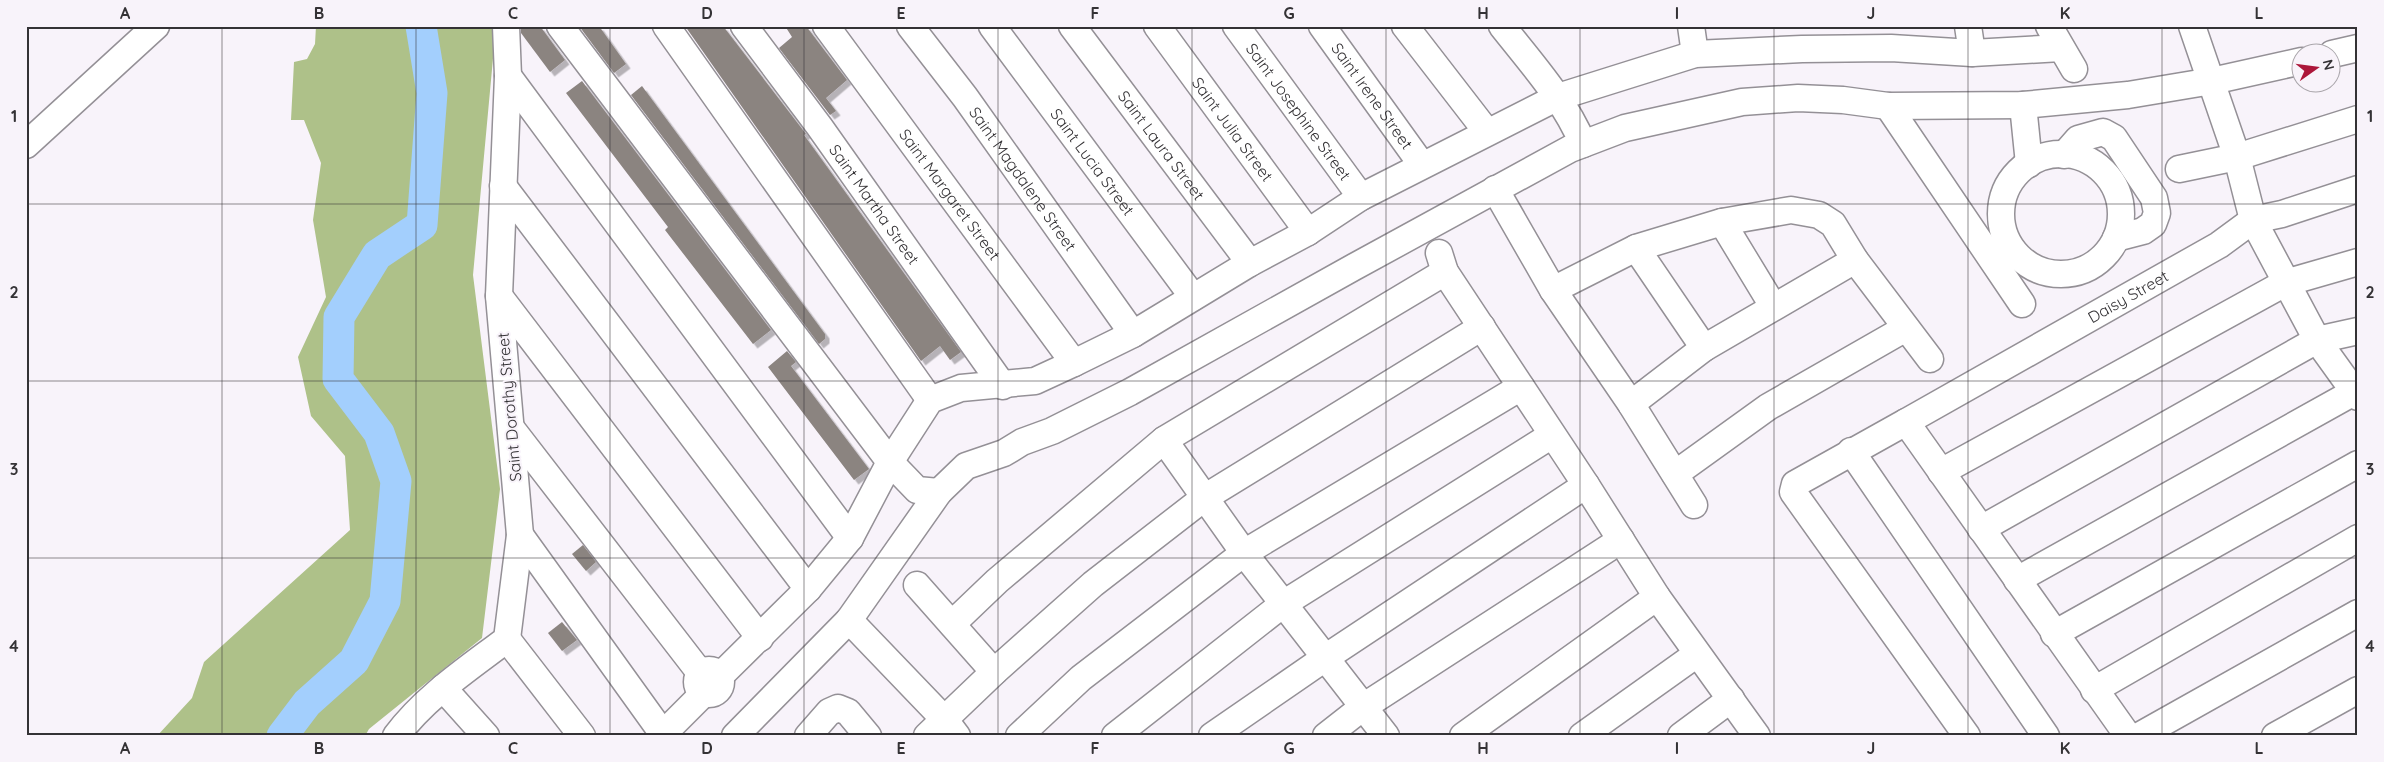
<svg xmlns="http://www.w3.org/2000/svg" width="2384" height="762" font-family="Quicksand,sans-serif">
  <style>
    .forest { fill: #aec189 }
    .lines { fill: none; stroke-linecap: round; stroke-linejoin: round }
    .river { stroke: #a3cffd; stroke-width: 31 }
    .building { fill: #8b8480; filter: url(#shadow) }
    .minor-casing { stroke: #949096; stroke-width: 29 }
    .minor { stroke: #fff; stroke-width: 26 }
    .grid { fill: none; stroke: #343235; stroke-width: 1; stroke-opacity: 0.55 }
    .labels { text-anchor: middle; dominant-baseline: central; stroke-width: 4; stroke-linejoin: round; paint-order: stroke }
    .street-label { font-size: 16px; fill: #343235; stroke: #f8f3fa }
    .neatline { fill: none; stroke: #343235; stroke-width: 2 }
    .grid-label { font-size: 16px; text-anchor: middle; font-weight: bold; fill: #343235 }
  </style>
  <defs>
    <filter id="shadow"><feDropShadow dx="4.5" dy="4.5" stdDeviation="0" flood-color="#0004"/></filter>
  </defs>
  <rect width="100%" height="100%" fill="#f8f3fa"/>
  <polygon class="forest" points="316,26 496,26 473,275 500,489 482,638 369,729 365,736 157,736 192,698 204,662 350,530 345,456 311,416 298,357 326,297 313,220 321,163 304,120 291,120 294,62 307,59 315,44"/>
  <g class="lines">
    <polyline class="river" points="282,736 307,703 354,661 385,601 396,481 379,433 338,379 339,317 377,255 422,225 432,93 421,26"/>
  </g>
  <g class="building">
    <polygon points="521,26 540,26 565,60 550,72 521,33"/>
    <polygon points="579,26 599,26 626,64 614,73"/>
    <polygon points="685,26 723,26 806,134 804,135 961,352 950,360 940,346 921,361"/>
    <polygon points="785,26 806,26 847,80 826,98 836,111 830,115 779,48 792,37"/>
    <polygon points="582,81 771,330 753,344 665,230 668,227 566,93"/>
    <polygon points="642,86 825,334 825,339 819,344 631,95"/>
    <polygon points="787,351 796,362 791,366 869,469 854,480 768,367"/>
    <polygon points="583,545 596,562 586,571 572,554"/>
    <polygon points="562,622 577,640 562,651 548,633"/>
  </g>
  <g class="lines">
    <g class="minor-casing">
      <g id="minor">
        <polyline points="560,26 890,462 917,490 939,492"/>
        <polyline points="666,26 930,400"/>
        <path id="s1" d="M744,26L819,126L1003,386"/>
        <path id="s2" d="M826,26L1074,363"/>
        <path id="s3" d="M910,26L965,97L1133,334"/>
        <path id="s4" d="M992,26L1193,297"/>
        <path id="s5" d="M1072,26L1250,263"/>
        <path id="s6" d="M1157,26L1308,232"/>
        <path id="s7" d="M1236,26L1361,197"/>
        <path id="s8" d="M1322,26L1422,165"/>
        <polyline points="1405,26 1487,132"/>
        <path d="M1502,26C1532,64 1564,99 1583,144"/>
        <polyline points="1691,26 1695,54"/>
        <polyline points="1968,26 1972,53"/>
        <polyline points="2049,26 2074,69"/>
        <polyline points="2192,26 2237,157 2253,220 2317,340 2358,397"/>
        <polyline points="2332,54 2358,48"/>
        <polyline points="508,76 850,538"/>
        <polyline points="2023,105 2029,164"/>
        <polyline points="1888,106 2022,304"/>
        <polyline points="26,145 156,26"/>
        <circle cx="2061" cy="214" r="60"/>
        <polyline points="2064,155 2078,139 2103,132 2114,138 2154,198 2157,213 2153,224 2143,231 2116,238"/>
        <polyline points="2179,169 2237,157 2358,119"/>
        <polyline points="503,186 808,589"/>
        <polyline points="1495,189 1553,290 1631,404 1694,505"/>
        <polyline points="1722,222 1773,306"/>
        <polyline points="1636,248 1704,348"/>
        <polyline points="1439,253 1445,272 1586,485 1657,597 1757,736"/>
        <polyline points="1553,290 1636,248 1722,222 1791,210 1819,215 1833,224 1855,260 1930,359"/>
        <polyline points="499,296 760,638"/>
        <polyline points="1631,404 1704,348 1855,260"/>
        <path id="s9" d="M1906,422L2219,245L2253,220L2282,214L2358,189"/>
        <polyline points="511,428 701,674"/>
        <polyline points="1164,440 1244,553 1386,736"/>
        <polyline points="1851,451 2046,736"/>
        <polyline points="1941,472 2285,283 2358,262"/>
        <polyline points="1675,474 1768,407 1906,328"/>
        <polyline points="1981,529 2317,340 2358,331"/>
        <polyline points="520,535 663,734"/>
        <polyline points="2017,580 2354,392"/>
        <polyline points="917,585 994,672"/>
        <polyline points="849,620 945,720 957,736"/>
        <polyline points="952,624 997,581 1164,440 1445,272"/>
        <polyline points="2054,634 2358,464"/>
        <polyline points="507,639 582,736"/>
        <circle cx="709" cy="682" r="12"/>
        <polyline points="720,676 808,589 850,538 890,462 930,400 961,388 1035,381 1074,363 1133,334 1250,263 1308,232 1361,197 1558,97 1695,54 1802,49 1891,48 1972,53 2061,48"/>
        <polyline points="443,688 486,736"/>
        <polyline points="2094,690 2358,538"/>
        <path d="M396,736C426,696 469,668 507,639L520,535L499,296L508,76L506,26"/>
        <polyline points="661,736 704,693"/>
        <polyline points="735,736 849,620 939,492 966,466 1004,453 1022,442 1052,431 1130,392 1354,267 1570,149 1625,128 1742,102 1798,98 1843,100 1888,106 2023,105 2128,95 2212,81 2302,61"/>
        <polyline points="808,736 829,712 838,708 848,712 868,736"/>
        <polyline points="927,736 994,672 1093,584 1204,498 1482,327"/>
        <polyline points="1019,736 1081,678 1244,553 1521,387"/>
        <polyline points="1115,736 1283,604 1552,435"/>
        <polyline points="1212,736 1325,658 1586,485"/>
        <polyline points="1326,736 1363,707 1621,540"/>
        <polyline points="1463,736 1657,597"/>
        <polyline points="1582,736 1697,654"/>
        <polyline points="1681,736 1731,699"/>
        <polyline points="1967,736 1793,492 1795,484 1906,422 2128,736"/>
        <polyline points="2139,736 2358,613"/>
        <polyline points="2275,736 2358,690"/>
      </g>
    </g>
    <use href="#minor" class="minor"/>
  </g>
  <path class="grid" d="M222,26V736M416,26V736M610,26V736M804,26V736M998,26V736M1192,26V736M1386,26V736M1580,26V736M1774,26V736M1968,26V736M2162,26V736M26,204H2358M26,381H2358M26,558H2358"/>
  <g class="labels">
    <g class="street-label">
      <text stroke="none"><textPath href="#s8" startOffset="86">Saint Irene Street</textPath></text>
      <text stroke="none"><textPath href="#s7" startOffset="106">Saint Josephine Street</textPath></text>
      <text stroke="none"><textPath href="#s6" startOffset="128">Saint Julia Street</textPath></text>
      <text stroke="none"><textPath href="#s5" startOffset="149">Saint Laura Street</textPath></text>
      <text stroke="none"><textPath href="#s4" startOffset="169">Saint Lucia Street</textPath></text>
      <text stroke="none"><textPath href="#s3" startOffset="190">Saint Magdalene Street</textPath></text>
      <text stroke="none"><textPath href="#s2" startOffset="209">Saint Margaret Street</textPath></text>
      <text stroke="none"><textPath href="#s1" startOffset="221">Saint Martha Street</textPath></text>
      <text stroke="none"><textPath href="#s9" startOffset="255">Daisy Street</textPath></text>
      <text transform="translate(509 407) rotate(-95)">Saint Dorothy Street</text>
    </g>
  </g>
  <rect width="2384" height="762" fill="none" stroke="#f8f3fa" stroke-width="55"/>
  <g transform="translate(2316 68) rotate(76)"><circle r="24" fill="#f8f3fa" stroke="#aaa6ab"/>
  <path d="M0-4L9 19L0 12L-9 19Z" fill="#ac173a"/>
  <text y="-8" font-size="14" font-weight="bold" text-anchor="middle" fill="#343235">N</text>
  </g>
  <rect x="28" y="28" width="2328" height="706" class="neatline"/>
  <g class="grid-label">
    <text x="125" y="19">A</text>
    <text x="319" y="19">B</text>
    <text x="513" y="19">C</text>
    <text x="707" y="19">D</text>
    <text x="901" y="19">E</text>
    <text x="1095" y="19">F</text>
    <text x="1289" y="19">G</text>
    <text x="1483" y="19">H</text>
    <text x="1677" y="19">I</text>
    <text x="1871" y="19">J</text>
    <text x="2065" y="19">K</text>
    <text x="2259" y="19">L</text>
    <text x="14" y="122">1</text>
    <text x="2370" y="122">1</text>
    <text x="14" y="298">2</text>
    <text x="2370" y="298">2</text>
    <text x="14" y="475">3</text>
    <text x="2370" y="475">3</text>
    <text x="14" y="652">4</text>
    <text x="2370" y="652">4</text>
    <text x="125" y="754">A</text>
    <text x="319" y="754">B</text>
    <text x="513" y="754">C</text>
    <text x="707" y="754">D</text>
    <text x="901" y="754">E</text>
    <text x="1095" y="754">F</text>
    <text x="1289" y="754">G</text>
    <text x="1483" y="754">H</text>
    <text x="1677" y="754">I</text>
    <text x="1871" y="754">J</text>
    <text x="2065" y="754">K</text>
    <text x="2259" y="754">L</text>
  </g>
</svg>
